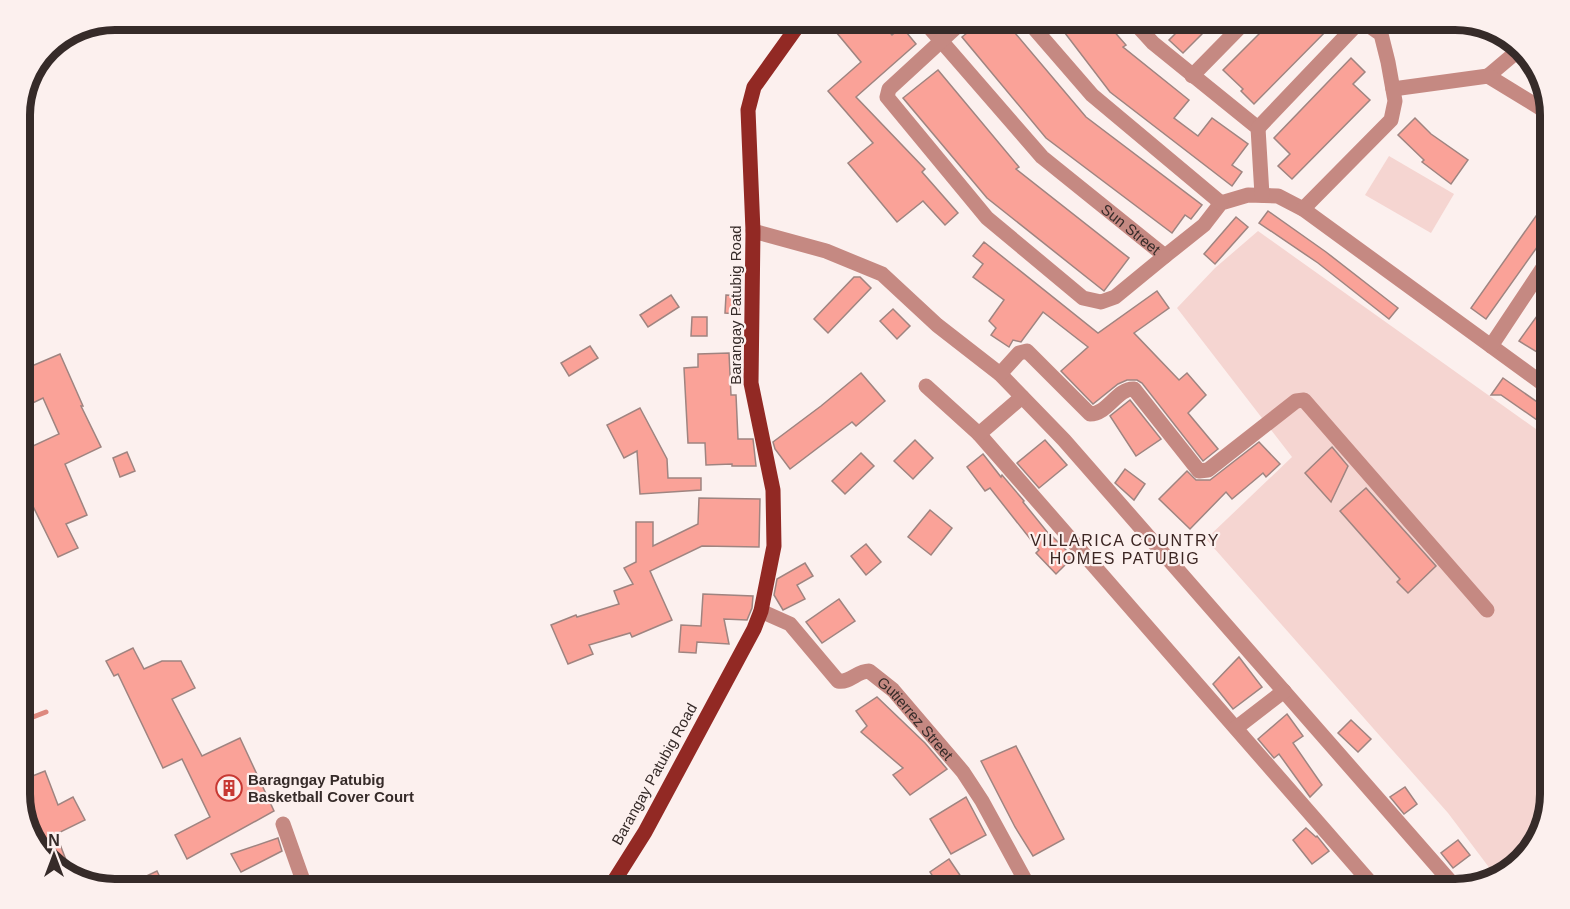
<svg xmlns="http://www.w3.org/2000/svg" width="1570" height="909" font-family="Arial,sans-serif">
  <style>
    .green { fill: #f5d5d1 }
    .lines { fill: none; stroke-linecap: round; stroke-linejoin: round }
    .stream { stroke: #dd887e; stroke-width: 5 }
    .building { fill: #faa298; stroke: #9f8480; stroke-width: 1.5 }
    .minor { stroke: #c58982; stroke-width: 15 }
    .major { stroke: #922924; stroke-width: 15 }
    .labels { text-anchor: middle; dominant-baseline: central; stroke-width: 4.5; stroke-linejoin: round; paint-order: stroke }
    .street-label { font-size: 15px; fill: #362b29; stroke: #fcf0ee }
    .poi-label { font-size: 15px; font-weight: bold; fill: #362b29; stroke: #fcf0ee; text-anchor: start }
    .neighbourhood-label { font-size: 16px; letter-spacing: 1.5px; fill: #3b2522; stroke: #fcf0ee }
    .rim { fill: none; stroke: #362b29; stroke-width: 8 }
  </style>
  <rect width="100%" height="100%" fill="#fcf0ee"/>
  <g class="green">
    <polygon points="1389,156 1454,194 1431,233 1365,195"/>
    <polygon points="1258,231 1550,439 1550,794 1538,842 1502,877 1497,878 1448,813 1206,539 1292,457 1177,308 1215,268"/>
  </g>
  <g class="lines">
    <polyline class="stream" points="20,722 46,712"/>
  </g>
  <g class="building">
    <polygon points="826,20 879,20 892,35 902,27 916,44 856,97 925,169 922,172 958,213 945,225 923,201 897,222 848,163 873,143 828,91 861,62"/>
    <polygon points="983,20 1004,20 1086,117 1202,205 1191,219 1185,215 1172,233 1046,138 962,37"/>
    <polygon points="1055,20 1104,20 1126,45 1123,47 1189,100 1174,118 1198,136 1212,118 1248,144 1232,165 1242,172 1232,186 1110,92"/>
    <polygon points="1161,20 1216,20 1183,53 1169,40 1175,34"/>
    <polygon points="1273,20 1337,20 1254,104 1241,91 1243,89 1223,70"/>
    <polygon points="1351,58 1365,72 1353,84 1370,100 1292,179 1278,166 1290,154 1274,138"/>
    <polygon points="938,70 1019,167 1016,169 1129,258 1104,291 987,198 903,98"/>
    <polygon points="1415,118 1431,134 1468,160 1451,184 1422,162 1424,160 1398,135"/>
    <polygon points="1268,211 1326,252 1398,308 1389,319 1318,263 1259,223"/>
    <polygon points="1536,216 1550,226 1550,229 1486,319 1471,308"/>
    <polygon points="1236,217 1248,227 1215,264 1204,254"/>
    <polygon points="984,242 1098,333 1157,291 1169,308 1134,333 1179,380 1187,373 1206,395 1188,413 1218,449 1203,461 1142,383 1137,380 1127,380 1118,384 1093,404 1061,371 1088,347 1043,312 1021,342 1013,340 1009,347 991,335 996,328 989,321 1004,300 973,277 983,264 973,256"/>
    <polygon points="854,277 860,277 871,288 828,333 814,319"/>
    <polygon points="671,295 679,307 648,327 640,315"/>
    <polygon points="726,295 740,296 739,314 725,313"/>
    <polygon points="1550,298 1550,360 1519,341"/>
    <polygon points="893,309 910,326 897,339 880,321"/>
    <polygon points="692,317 707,317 707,336 691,336"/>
    <polygon points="590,346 598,358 569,376 561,363"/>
    <polygon points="729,353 731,395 736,395 738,439 753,439 756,466 732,466 732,464 706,465 705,443 688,443 684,368 698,367 698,354"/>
    <polygon points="60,354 83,406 81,406 101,447 65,464 87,515 66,524 78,548 58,557 20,480 20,452 59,434 43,398 20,409 20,371"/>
    <polygon points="861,373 885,401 856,426 852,422 790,469 775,449 773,442 821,406"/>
    <polygon points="1503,378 1550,411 1550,429 1501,395 1491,395"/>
    <polygon points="1130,400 1161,439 1136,456 1110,416"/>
    <polygon points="640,408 667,459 668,478 701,478 701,490 640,494 637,451 624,458 607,425"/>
    <polygon points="915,440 933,458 913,479 894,461"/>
    <polygon points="1045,440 1067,465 1039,488 1017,463"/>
    <polygon points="1259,442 1280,464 1266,477 1263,473 1232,499 1226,492 1190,529 1159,499 1187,471 1196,480 1210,480"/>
    <polygon points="1332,447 1348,466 1331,502 1305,473"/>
    <polygon points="127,452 135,471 120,477 113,458"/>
    <polygon points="861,453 874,466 845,494 832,481"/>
    <polygon points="983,454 1001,477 1002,475 1024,501 1023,502 1052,538 1053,537 1073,557 1056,574 1036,553 1039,550 990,488 985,491 967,467"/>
    <polygon points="1125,469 1145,484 1134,500 1115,483"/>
    <polygon points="1366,488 1436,566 1408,593 1397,582 1400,579 1340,511"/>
    <polygon points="699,498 760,499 759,547 702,546 650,571 672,620 632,637 630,633 589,645 593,654 568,664 551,625 576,615 577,617 619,604 614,591 633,584 624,568 636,562 636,522 653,522 653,546 698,524"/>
    <polygon points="930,510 952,528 931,555 908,537"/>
    <polygon points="866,544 881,562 866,575 851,556"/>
    <polygon points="805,563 813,576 797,585 805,599 783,610 774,595 777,579"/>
    <polygon points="703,594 753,596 752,608 747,620 724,619 729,644 697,642 696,653 679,652 681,625 701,626"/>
    <polygon points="839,599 855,621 822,643 806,622"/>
    <polygon points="133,648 144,669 162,661 181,661 195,688 172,699 202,756 240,738 274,811 187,859 175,835 210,817 182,759 163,768 118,674 114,676 106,661"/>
    <polygon points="1239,657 1262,687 1233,709 1213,684"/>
    <polygon points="877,697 925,743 947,769 910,795 893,775 903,768 861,732 867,726 856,711"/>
    <polygon points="1287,714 1303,736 1293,743 1322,785 1310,797 1279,754 1274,758 1258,739"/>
    <polygon points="1351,720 1371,739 1358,752 1338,733"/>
    <polygon points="1016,746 1064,839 1033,856 1015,827 981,761"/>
    <polygon points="45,771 58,805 73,797 85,820 56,834 73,878 67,877 36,845 26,820 33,816 20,781"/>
    <polygon points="1405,787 1417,804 1404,814 1390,797"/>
    <polygon points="966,797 986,835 951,854 930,819"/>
    <polygon points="1306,828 1316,837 1317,836 1329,851 1312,864 1293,840"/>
    <polygon points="278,838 282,851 241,872 231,854"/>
    <polygon points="1458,840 1470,855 1453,868 1441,853"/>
    <polygon points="949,859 970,890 941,890 930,872"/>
    <polygon points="157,871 166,890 117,890"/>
  </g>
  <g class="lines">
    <g class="minor">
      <path id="s1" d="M923,20L1042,157L1165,256L1204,225L1221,203L1248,195L1278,196L1303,209L1550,389"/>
      <polyline points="964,20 889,89 887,97 987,218 1083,298 1101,302 1115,297 1165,256"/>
      <polyline points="1027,20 1092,95 1221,203"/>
      <polyline points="1132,20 1153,43 1258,128 1262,195"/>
      <polyline points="1192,76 1247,20"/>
      <polyline points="1488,76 1520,49"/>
      <polyline points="1393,89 1488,76 1550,114"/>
      <polyline points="1258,128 1361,20"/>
      <polyline points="1303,209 1391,120 1395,101 1388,62 1381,34 1361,20"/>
      <polyline points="753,231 826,251 882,274 937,325 1000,374 1064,440 1457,889"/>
      <polyline points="1491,346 1550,257"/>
      <path d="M1000,374L1019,353L1027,351L1090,414C1108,414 1117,388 1134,389L1199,471L1208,470L1296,401L1304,400L1487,610"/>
      <polyline points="926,386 979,434 1376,889"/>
      <polyline points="979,434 1022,397"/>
      <path id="s2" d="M761,611L790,624L838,681C850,683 857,671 869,671L893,690L963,772L982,801L1030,889"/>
      <polyline points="1236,728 1284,691"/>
      <polyline points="283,824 306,889"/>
    </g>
    <polyline class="major" points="609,889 645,832 754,629 761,611 774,546 773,490 751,383 753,231 748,110 754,87 802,20"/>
  </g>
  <defs>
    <g id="building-ring" transform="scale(1.35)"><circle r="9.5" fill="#fcf0ee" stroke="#c73933" stroke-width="1.5"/><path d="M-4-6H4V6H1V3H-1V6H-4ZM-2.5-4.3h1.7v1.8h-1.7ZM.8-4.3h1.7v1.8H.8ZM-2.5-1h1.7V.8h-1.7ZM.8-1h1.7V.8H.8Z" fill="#c73933"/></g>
  </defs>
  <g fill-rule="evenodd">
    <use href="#building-ring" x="229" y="788"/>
  </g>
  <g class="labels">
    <g class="street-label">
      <text stroke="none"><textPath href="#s1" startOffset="296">Sun Street</textPath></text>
      <text transform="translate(735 305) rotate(-90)">Barangay Patubig Road</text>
      <text stroke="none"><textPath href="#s2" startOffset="206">Gutierrez Street</textPath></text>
      <text transform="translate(654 774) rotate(-61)">Barangay Patubig Road</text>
    </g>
    <g class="poi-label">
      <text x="248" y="779">Baragngay Patubig<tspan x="248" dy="17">Basketball Cover Court</tspan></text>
    </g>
    <g class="neighbourhood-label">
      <text x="1125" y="540">VILLARICA COUNTRY<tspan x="1125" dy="18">HOMES PATUBIG</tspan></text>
    </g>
  </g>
  <path d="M0 0H1570V909H0ZM115 30H1455A85 85 0 0 1 1540 115V794A85 85 0 0 1 1455 879H115A85 85 0 0 1 30 794V115A85 85 0 0 1 115 30Z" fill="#fcf0ee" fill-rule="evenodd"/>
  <path class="rim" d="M115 30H1455A85 85 0 0 1 1540 115V794A85 85 0 0 1 1455 879H115A85 85 0 0 1 30 794V115A85 85 0 0 1 115 30Z"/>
  <g transform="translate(54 855)" stroke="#fcf0ee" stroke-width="4.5" paint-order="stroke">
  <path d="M0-4.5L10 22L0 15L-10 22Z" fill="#362b29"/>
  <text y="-9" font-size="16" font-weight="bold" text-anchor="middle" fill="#362b29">N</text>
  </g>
</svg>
